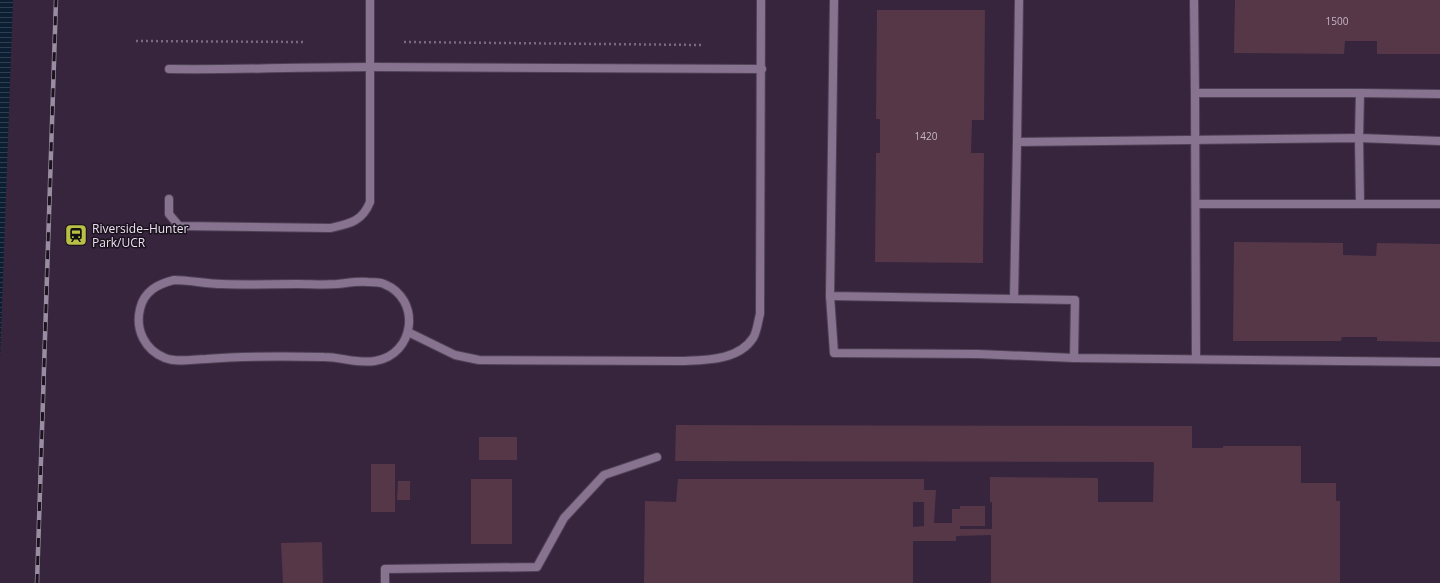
<svg xmlns="http://www.w3.org/2000/svg" width="1440" height="583" font-family="'Open Sans',sans-serif">
  <style>
    .water { fill: url(#water-rules) }
    .building { fill: #553747; fill-rule: evenodd }
    .lines { fill: none; stroke-linecap: round; stroke-linejoin: round }
    .service-casing { stroke: #4f4155; stroke-width: 10 }
    .path { stroke: #78697f; stroke-width: 2.5; stroke-dasharray: 2 3; stroke-linecap: butt }
    .service { stroke: #877390; stroke-width: 8 }
    .rail-casing { stroke: #9b8da1; stroke-width: 4.5 }
    .rail { stroke: #1a121d; stroke-width: 3; stroke-dasharray: 9; stroke-linecap: butt }
    .labels { text-anchor: middle; dominant-baseline: central; stroke-width: 3; stroke-linejoin: round; paint-order: stroke }
    .number-label { font-size: 10px; fill: #c6b6c6 }
    .poi-label { font-size: 12px; fill: #ece1f1; stroke: #1a121d; text-anchor: start }
  </style>
  <defs>
    <pattern id="water-rules" width="6" height="5" patternUnits="userSpaceOnUse"><rect width="6" height="5" fill="#0c1e31"/><path d="M0 2.5h6" fill="none" stroke="#303e4f"/></pattern>
  </defs>
  <rect width="100%" height="100%" fill="#37253e"/>
  <polygon class="water" points="0,0 13,0 0,361"/>
  <g class="building">
    <polygon points="1235,0 1440,0 1440,54 1377,54 1377,41 1345,41 1344,54 1234,53"/>
    <polygon points="877,10 985,10 984,120 972,120 971,153 984,153 983,263 875,262 876,153 880,153 880,119 876,119"/>
    <polygon points="1234,242 1343,243 1343,255 1376,256 1377,243 1440,244 1440,342 1377,341 1377,337 1342,337 1341,341 1233,341"/>
    <path d="M676,425L1192,426V448H1223V446H1301V483H1336V501H1340V583H991V535L956,536V541H913V583H644L645,501L676,502L678,479H924V490H936L934,523H952V509H960V506H985V526H960V529H992V502H990V477L1098,478V502H1153L1154,462L675,461ZM913,502H924V526L913,527Z"/>
    <rect x="479" y="437" width="38" height="23"/>
    <rect x="371" y="464" width="24" height="48"/>
    <rect x="471" y="479" width="41" height="65"/>
    <polygon points="398,481 410,481 410,500 397,500"/>
    <polygon points="322,542 323,583 283,583 281,543"/>
  </g>
  <g class="lines">
    <g class="service-casing">
      <g id="service">
        <polyline points="834,0 830,296 1014,299"/>
        <polyline points="1194,0 1195,93 1360,93 1359,138 1440,141"/>
        <path d="M169,69C236,70 304,67 372,67C502,67 632,68 762,69"/>
        <polyline points="1195,93 1196,359"/>
        <polyline points="1360,93 1440,94"/>
        <polyline points="1017,142 1019,0"/>
        <path d="M169,199V214L179,226L330,228C349,224 362,222 370,202V0"/>
        <polyline points="1196,204 1360,204"/>
        <polyline points="1440,204 1360,204 1359,138 1017,142 1014,299 1075,300 1074,358 1440,362"/>
        <path d="M174,280C190,280 206,284 222,284C247,285 273,284 298,284C311,284 324,285 337,284C347,283 358,281 368,282C373,282 380,282 384,284C422,299 415,355 375,361C356,364 342,357 324,357C285,356 245,356 206,359C193,359 178,363 165,358C145,350 135,330 140,309C144,291 158,284 174,280Z"/>
        <polyline points="830,296 834,353 978,354 1074,358"/>
        <path d="M408,332L455,355L479,360L684,361C707,360 739,360 753,338C757,332 758,321 760,314L761,0"/>
        <polyline points="385,583 385,569 537,567 564,518 604,475 657,457"/>
      </g>
    </g>
    <g class="path">
      <polyline points="136,41 304,42"/>
      <polyline points="404,42 701,45"/>
    </g>
    <use href="#service" class="service"/>
    <g class="rail-casing">
      <polyline id="rail" points="37,583 56,0"/>
    </g>
    <use href="#rail" class="rail"/>
  </g>
  <defs>
    <g id="station-square" transform="scale(1.15)"><rect x="-9" y="-9" width="18" height="18" rx="4" fill="#bac045" stroke="#1a121d"/><path d="M-3-6H3Q5-6 5-4V2Q5 4 3 4L4.5 6H3L1.5 4h-3L-3 6H-4.5L-3 4Q-5 4-5 2V-4Q-5-6-3-6ZM-3.5-4v3h7v-3ZM-3.5 1v1.5H-2V1ZM2 1v1.5H3.5V1Z" fill="#111"/></g>
  </defs>
  <g fill-rule="evenodd">
    <use href="#station-square" x="76" y="235"/>
  </g>
  <g class="labels">
    <g class="number-label">
      <text x="1337" y="21">1500</text>
      <text x="926" y="136">1420</text>
    </g>
    <g class="poi-label">
      <text x="92" y="228">Riverside–Hunter<tspan x="92" dy="14">Park/UCR</tspan></text>
    </g>
  </g>
</svg>
